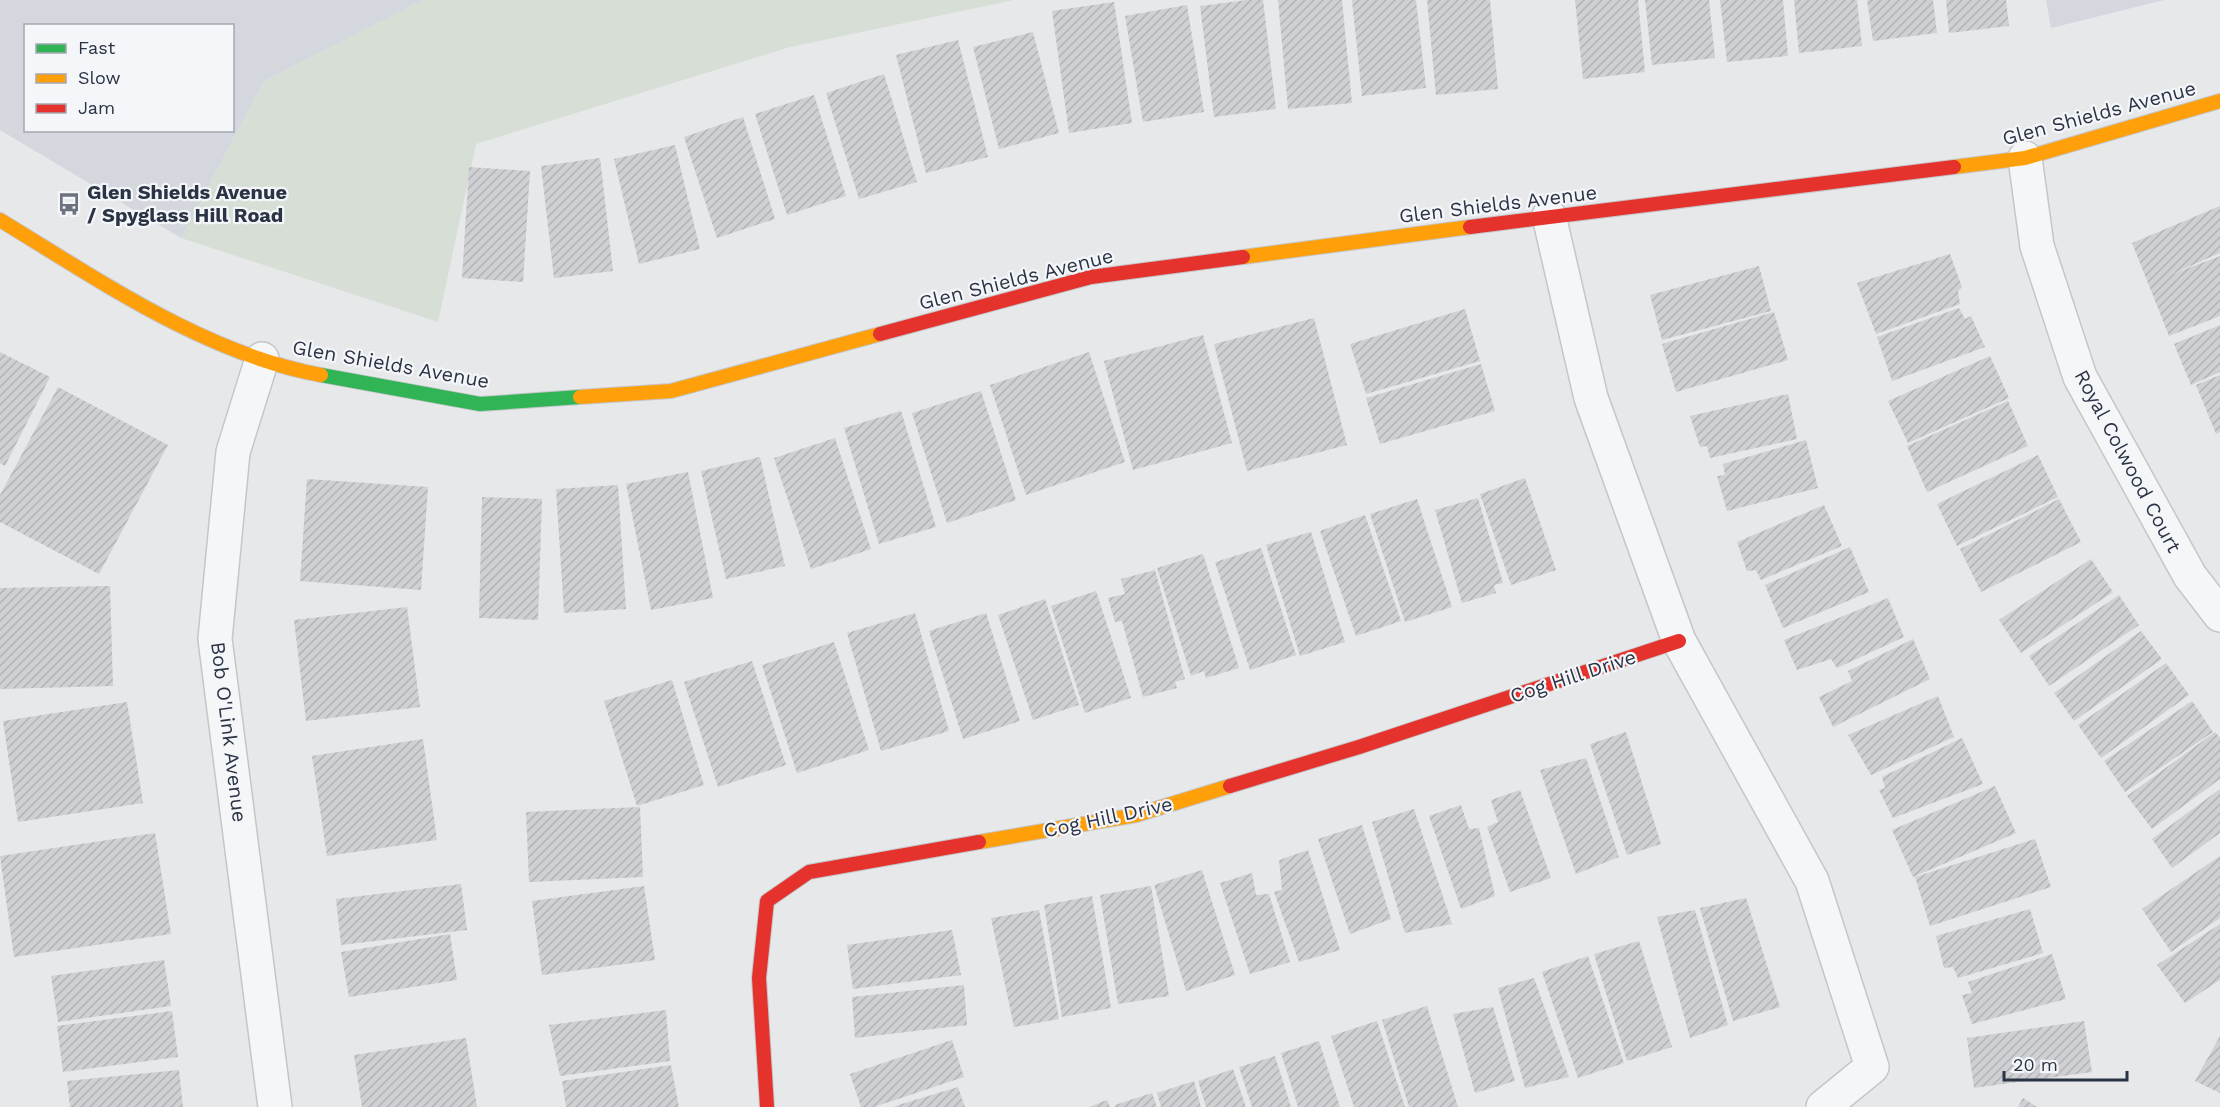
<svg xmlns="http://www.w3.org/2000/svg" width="2220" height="1107" font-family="'Work Sans',sans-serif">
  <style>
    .built { fill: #d4d7dd; fill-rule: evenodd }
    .green { fill: #d6ded6 }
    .building { fill: url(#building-hatch) }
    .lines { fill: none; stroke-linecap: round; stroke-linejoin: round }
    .street-casing { stroke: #c4c6c8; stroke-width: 36 }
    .fast-casing { stroke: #c4c6c8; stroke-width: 16 }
    .slow-casing { stroke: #c4c6c8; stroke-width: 16 }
    .jam-casing { stroke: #c4c6c8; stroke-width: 16 }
    .street { stroke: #f5f6f7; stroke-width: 33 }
    .fast { stroke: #30b455; stroke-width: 14 }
    .slow { stroke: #ff9f0a; stroke-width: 14 }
    .jam { stroke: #e5322d; stroke-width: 14 }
    .labels { text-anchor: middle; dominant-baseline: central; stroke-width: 4.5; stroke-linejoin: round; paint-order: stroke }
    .street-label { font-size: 20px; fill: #2b3445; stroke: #f4f6f9 }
    .poi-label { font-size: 20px; font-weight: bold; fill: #2b3445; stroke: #f4f6f9; text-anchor: start }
  </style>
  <defs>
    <pattern id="building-hatch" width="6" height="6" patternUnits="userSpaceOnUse" patternTransform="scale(1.5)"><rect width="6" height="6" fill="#ced0d3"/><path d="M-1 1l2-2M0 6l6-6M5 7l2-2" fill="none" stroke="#b1b3b6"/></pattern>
  </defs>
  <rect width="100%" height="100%" fill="#e6e8ea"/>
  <g class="built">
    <path d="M0,0H423L264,81L181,238L0,130ZM26,26H232V130H26Z"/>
    <polygon points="2046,0 2164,0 2051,28"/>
  </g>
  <polygon class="green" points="423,0 1014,0 790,47 476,144 438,322 181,238 264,81"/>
  <g class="building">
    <polygon points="1247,0 1263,0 1276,109 1214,117 1200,6"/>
    <polygon points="1278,0 1342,0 1352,103 1288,109"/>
    <polygon points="1352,0 1416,0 1426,88 1362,96"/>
    <polygon points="1427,0 1490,0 1498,89 1436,95"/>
    <polygon points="1575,0 1638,0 1645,72 1583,79"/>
    <polygon points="1645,0 1709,0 1715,58 1652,65"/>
    <polygon points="1720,0 1783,0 1788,56 1727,62"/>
    <polygon points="1794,0 1857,0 1862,46 1799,53"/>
    <polygon points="1867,0 1933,0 1937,33 1873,41"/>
    <polygon points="1946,0 2006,0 2009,26 1949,33"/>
    <polygon points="1114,2 1132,123 1069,133 1052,11"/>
    <polygon points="1187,5 1204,112 1143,122 1125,16"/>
    <polygon points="1033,32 1059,133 999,149 973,47"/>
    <polygon points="958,40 988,157 926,173 896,55"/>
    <polygon points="884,74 917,182 859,199 826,93"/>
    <polygon points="814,95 846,196 787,215 755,114"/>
    <polygon points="743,117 775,219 717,238 684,137"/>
    <polygon points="675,145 700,249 639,264 614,159"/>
    <polygon points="600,158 613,271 554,278 541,166"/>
    <polygon points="469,167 530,171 523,282 462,278"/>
    <polygon points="2220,206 2220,253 2170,275 2220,256 2220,316 2169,336 2132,243"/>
    <polygon points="1950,254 1962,287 1958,291 1960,304 1876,334 1857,283"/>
    <polygon points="1759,266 1771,311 1662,340 1650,295"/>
    <polygon points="1959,308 1965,319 1971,316 1985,347 1892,381 1877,337"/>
    <polygon points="1465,309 1480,361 1366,394 1350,344"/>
    <polygon points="1774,312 1788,360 1676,392 1662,344"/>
    <polygon points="1314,318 1347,445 1247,471 1214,344"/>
    <polygon points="2220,325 2220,372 2191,385 2174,344"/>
    <polygon points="1203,335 1232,443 1133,470 1104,361"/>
    <polygon points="0,352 50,377 5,466 0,463"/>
    <polygon points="1089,352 1125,462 1026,495 990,385"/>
    <polygon points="1990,356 2009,398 1908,443 1888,401"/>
    <polygon points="1481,364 1495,411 1380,444 1366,398"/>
    <polygon points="2220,375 2220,432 2216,434 2196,385"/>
    <polygon points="58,387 168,445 99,574 0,522 0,495"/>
    <polygon points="981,391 1016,500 947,523 912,413"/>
    <polygon points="1788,394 1797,439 1710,458 1707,446 1700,447 1690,416"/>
    <polygon points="2008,401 2028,446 1927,492 1907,446"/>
    <polygon points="901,411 936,527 879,544 844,428"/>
    <polygon points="835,438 871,549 811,569 774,458"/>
    <polygon points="1806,440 1818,488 1727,511 1717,476 1725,475 1723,464"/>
    <polygon points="2038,455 2058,497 1957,546 1937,504"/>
    <polygon points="760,457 785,566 726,579 701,471"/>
    <polygon points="688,472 713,598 651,610 626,484"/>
    <polygon points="1525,478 1556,570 1511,585 1480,494"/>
    <polygon points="307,479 428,487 421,590 300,581"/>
    <polygon points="618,485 626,609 564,613 556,489"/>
    <polygon points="482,497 542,499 538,620 479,618"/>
    <polygon points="1478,498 1503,583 1494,585 1496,593 1462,603 1435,510"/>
    <polygon points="1417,499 1452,607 1405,622 1370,514"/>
    <polygon points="2059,499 2081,542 1981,592 1960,549"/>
    <polygon points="1824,505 1842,546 1761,580 1756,570 1747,571 1737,542"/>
    <polygon points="1365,515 1401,621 1356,636 1320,531"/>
    <polygon points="1311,532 1345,642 1300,656 1266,545"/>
    <polygon points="1850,547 1869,592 1783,628 1765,585"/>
    <polygon points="1261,548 1296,655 1250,670 1215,562"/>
    <polygon points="1203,554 1239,668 1206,678 1204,671 1191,676 1157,568"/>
    <polygon points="2091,559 2113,592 2021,653 1999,620"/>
    <polygon points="1155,570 1185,679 1175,682 1177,688 1143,697 1122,621 1115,622 1108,598 1125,594 1121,579"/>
    <polygon points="110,586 113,686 0,689 0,588"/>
    <polygon points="1096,591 1131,698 1085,713 1051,606"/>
    <polygon points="2119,595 2139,625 2049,686 2029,656"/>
    <polygon points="1888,598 1904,637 1837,668 1831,659 1797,670 1784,640"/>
    <polygon points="1045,599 1079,705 1033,720 998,615"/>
    <polygon points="407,607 420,707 306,721 294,620"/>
    <polygon points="915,613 949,731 881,751 847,633"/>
    <polygon points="986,613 1020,721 963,739 929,631"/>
    <polygon points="2141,631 2162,659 2074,721 2054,693"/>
    <polygon points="1913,639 1930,679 1833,727 1819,697 1852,681 1848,671"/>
    <polygon points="834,642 869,750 797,773 762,665"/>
    <polygon points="752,661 786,765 718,787 684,682"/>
    <polygon points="2166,663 2189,695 2101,758 2078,725"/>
    <polygon points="672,680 704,785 637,806 604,701"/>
    <polygon points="1938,696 1954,737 1871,775 1848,735"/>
    <polygon points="2192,701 2213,732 2125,792 2104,761"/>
    <polygon points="127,702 143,803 18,822 3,721"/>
    <polygon points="1626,732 1661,844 1627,855 1590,744"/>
    <polygon points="2215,732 2220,738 2220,779 2152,829 2127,796"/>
    <polygon points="1962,738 1983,784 1893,818 1879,790 1885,788 1882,777"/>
    <polygon points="423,739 437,840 327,856 312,756"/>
    <polygon points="1586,758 1619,857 1576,874 1540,770"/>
    <polygon points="1995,786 2016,833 1913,877 1892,830"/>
    <polygon points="2220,789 2220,833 2172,868 2152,839"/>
    <polygon points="1520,790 1551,878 1510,892 1487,827 1498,822 1491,800"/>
    <polygon points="1461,805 1469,829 1479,828 1495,896 1461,909 1429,816"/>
    <polygon points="640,807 643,877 529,882 526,812"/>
    <polygon points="1414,809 1452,924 1405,933 1372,822"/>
    <polygon points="1362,825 1391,919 1350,934 1318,839"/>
    <polygon points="155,833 171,934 14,957 0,856"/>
    <polygon points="2035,839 2051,887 1930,926 1915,877"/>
    <polygon points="1308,850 1340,950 1299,962 1274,892 1282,890 1279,860"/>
    <polygon points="2220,856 2220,918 2171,952 2142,909"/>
    <polygon points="1202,870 1235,975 1186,991 1154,885"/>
    <polygon points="1252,873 1256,895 1269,894 1290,962 1250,974 1220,883"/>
    <polygon points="461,884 467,930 341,945 336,899"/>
    <polygon points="644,886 655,960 542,975 532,901"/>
    <polygon points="1151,886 1169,996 1118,1004 1100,895"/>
    <polygon points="1092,896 1111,1008 1062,1017 1044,905"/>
    <polygon points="1746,898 1780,1007 1733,1021 1700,908"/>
    <polygon points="2030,909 2043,953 1958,978 1953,967 1944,968 1936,936"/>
    <polygon points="1039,910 1059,1019 1014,1027 991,918"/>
    <polygon points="1695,910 1728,1025 1690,1038 1657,917"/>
    <polygon points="2220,924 2220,980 2185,1003 2157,965"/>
    <polygon points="952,930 961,975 853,989 847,945"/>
    <polygon points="450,934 457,980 349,997 341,952"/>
    <polygon points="1639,941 1672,1047 1627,1061 1594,954"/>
    <polygon points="2052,954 2066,999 1972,1024 1962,995 1972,993 1968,982"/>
    <polygon points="1588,956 1624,1063 1578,1078 1542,972"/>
    <polygon points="164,960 171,1006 58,1022 51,976"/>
    <polygon points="1534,978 1569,1077 1525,1088 1498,988"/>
    <polygon points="964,985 967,1025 855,1038 852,997"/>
    <polygon points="1427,1006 1458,1107 1409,1107 1382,1020"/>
    <polygon points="1493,1007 1515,1081 1475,1093 1453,1014"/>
    <polygon points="666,1010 670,1061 560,1076 549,1025"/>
    <polygon points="172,1011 178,1057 63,1072 57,1026"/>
    <polygon points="1377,1021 1405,1107 1354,1107 1331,1036"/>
    <polygon points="2084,1021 2092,1072 1974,1088 1967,1038"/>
    <polygon points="2220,1036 2220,1093 2195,1081"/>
    <polygon points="466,1038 477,1107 362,1107 354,1055"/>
    <polygon points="952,1040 964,1077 874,1107 861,1107 850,1074"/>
    <polygon points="1319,1041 1340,1107 1298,1107 1281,1053"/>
    <polygon points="1275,1056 1291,1107 1252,1107 1239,1067"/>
    <polygon points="671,1065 679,1107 566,1107 562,1081"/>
    <polygon points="1233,1069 1246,1107 1206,1107 1198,1081"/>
    <polygon points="179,1070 183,1107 70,1107 67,1081"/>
    <polygon points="1194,1081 1201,1107 1161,1107 1157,1093"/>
    <polygon points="958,1087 965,1107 895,1107 895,1106"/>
    <polygon points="1152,1093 1157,1107 1115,1107 1115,1105"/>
    <polygon points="2023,1098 2037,1107 2018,1107"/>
    <polygon points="1107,1100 1110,1107 1089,1107"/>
  </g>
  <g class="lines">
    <g class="street-casing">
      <g id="street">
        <polyline points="2025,158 2037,246 2080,377 2190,576 2220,615"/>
        <polyline points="1549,216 1591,398 1679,641 1812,881 1872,1067 1823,1107"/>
        <polyline points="262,359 233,452 215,639 275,1107"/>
      </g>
    </g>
    <g class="fast-casing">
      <polyline id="fast" points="321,375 480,404 580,397"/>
    </g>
    <g class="slow-casing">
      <g id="slow">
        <polyline points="1954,167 2025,158 2220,101"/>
        <path d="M0,220C99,280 205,354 321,375"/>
        <polyline points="1243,257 1470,227"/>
        <polyline points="580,397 671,391 880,334"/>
        <polyline points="979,842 1136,815 1230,786"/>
      </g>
    </g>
    <g class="jam-casing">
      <g id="jam">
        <polyline points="1470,227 1954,167"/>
        <polyline points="880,334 1091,277 1243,257"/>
        <polyline points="1230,786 1359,747 1679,641"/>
        <polyline points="767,1107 759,978 767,901 809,872 979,842"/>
      </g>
    </g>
    <use href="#street" class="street"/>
    <use href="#fast" class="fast"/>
    <use href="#slow" class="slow"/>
    <use href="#jam" class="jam"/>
  </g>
  <defs>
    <g id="bus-bare" transform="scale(1.8)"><path d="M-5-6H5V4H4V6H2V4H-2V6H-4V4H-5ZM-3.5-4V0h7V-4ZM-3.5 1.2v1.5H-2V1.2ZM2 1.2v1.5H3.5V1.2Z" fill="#6c737f" stroke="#f4f6f9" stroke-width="2.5" paint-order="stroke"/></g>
  </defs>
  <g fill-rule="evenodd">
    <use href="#bus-bare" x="69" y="204"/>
  </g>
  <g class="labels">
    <g class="street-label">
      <text transform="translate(2099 113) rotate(-15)">Glen Shields Avenue</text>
      <text transform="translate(1498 204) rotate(-7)">Glen Shields Avenue</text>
      <text transform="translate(1016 279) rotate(-14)">Glen Shields Avenue</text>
      <text transform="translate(391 364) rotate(10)">Glen Shields Avenue</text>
      <text transform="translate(2128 461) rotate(62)">Royal Colwood Court</text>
      <text transform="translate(1573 676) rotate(-18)">Cog Hill Drive</text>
      <text transform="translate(229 732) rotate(83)">Bob O'Link Avenue</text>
      <text transform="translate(1108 817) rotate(-12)">Cog Hill Drive</text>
    </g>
    <g class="poi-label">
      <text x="87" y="192">Glen Shields Avenue<tspan x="87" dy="23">/ Spyglass Hill Road</tspan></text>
    </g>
  </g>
  <rect x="24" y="24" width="210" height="108" fill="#f4f6f9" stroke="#a4a8b1" stroke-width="1.5"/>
  <rect x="36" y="44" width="30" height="9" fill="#30b455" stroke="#a4a8b1" stroke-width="1.5"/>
  <text x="78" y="54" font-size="18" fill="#2b3445">Fast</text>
  <rect x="36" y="74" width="30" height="9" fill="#ff9f0a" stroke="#a4a8b1" stroke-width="1.5"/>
  <text x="78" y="84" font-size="18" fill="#2b3445">Slow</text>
  <rect x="36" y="104" width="30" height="9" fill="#e5322d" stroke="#a4a8b1" stroke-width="1.5"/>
  <text x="78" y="114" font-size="18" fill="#2b3445">Jam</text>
  <path d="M2004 1071v9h123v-9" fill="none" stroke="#2b3445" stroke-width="3"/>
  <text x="2013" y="1071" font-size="18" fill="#2b3445" stroke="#f4f6f9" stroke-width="4.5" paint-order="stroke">20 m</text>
</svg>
